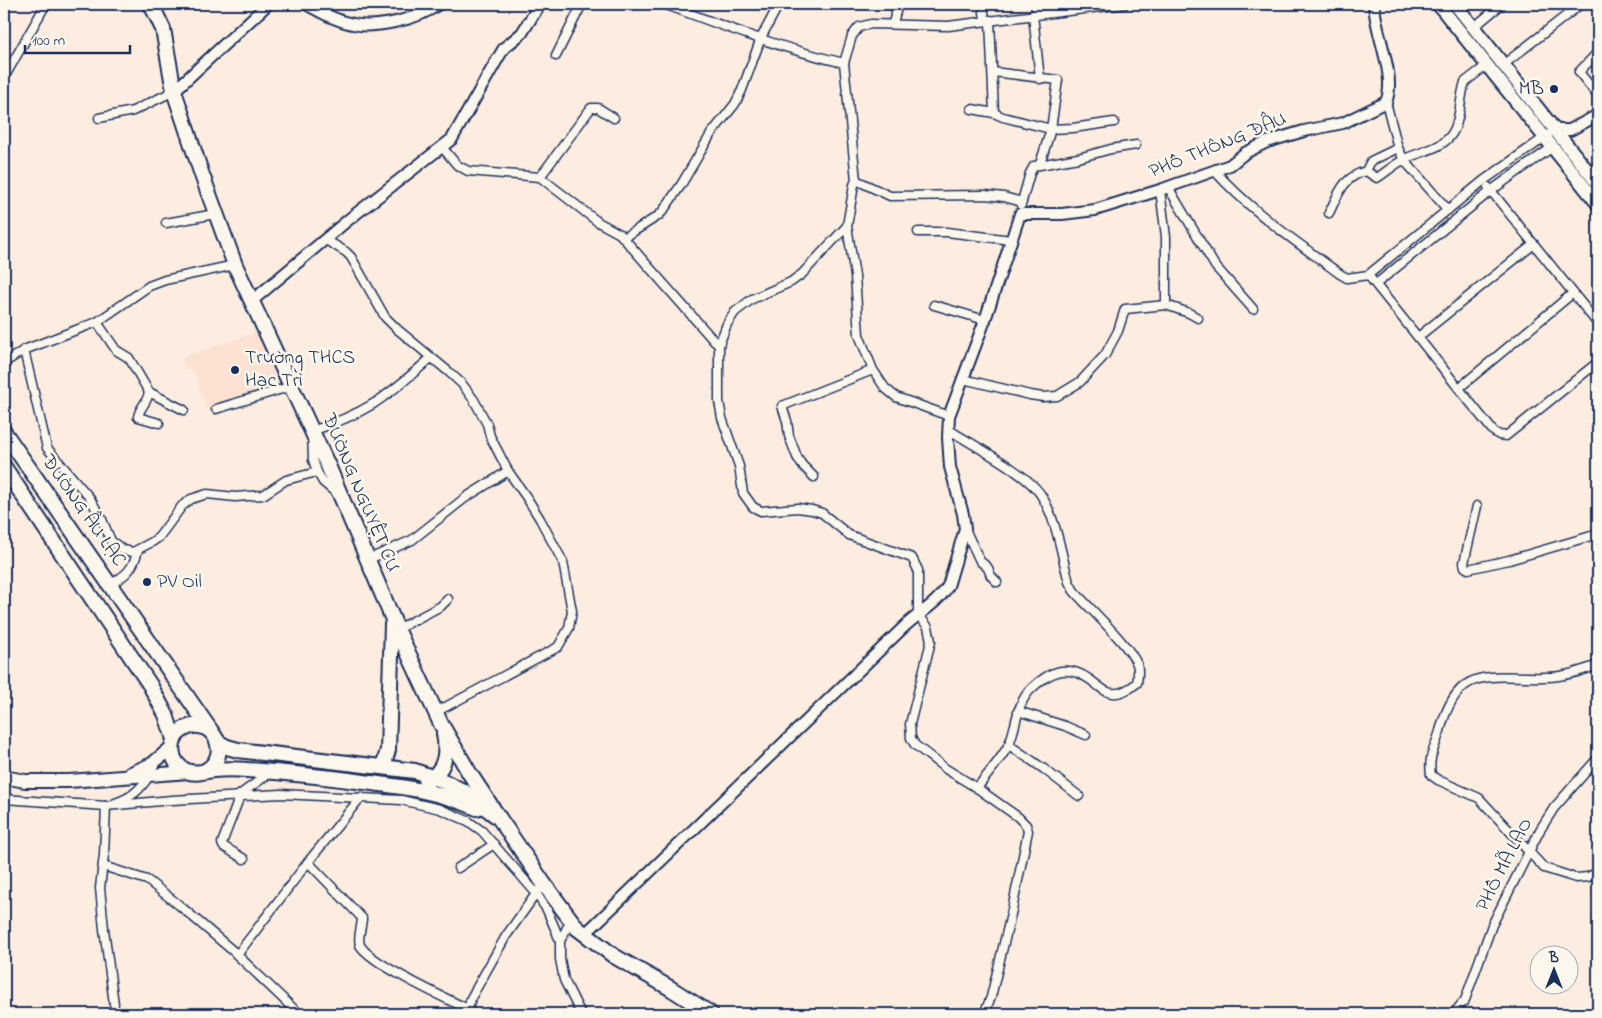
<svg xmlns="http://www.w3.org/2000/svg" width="1602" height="1018" font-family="'Indie Flower',sans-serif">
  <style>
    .built { fill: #fde1d2 }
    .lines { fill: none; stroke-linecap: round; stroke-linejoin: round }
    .minor-casing { stroke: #1b2f5e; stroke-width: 11 }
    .tertiary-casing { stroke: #1b2f5e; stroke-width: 14 }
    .primary-casing { stroke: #1b2f5e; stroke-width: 16 }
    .trunk-casing { stroke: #1b2f5e; stroke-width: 18 }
    .minor { stroke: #fbf7ec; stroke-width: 8 }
    .tertiary { stroke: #fbf7ec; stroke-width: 10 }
    .primary { stroke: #fbf7ec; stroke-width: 12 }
    .trunk { stroke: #fbf7ec; stroke-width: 14 }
    .poi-dot { fill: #1b2f5e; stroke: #fbf7ec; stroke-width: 2 }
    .labels { text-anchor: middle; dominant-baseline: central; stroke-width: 5; stroke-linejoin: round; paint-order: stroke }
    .poi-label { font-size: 20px; fill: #1b2f5e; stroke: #fbf7ec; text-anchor: start }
    .street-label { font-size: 20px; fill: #1b2f5e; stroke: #fbf7ec }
  </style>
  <rect width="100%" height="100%" fill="#fcede0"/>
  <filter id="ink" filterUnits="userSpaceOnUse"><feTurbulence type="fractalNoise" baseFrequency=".02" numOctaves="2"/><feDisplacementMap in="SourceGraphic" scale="10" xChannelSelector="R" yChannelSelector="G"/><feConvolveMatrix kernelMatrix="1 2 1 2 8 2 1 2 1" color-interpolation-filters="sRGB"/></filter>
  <g filter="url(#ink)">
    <polygon class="built" points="265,329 284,383 207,410 194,372 189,369 186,371 182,358"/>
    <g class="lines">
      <g class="minor-casing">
        <g id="minor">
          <path d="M664,4C723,26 783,49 844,63"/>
          <polyline points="983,4 985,20"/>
          <polyline points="1035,4 1037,15"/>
          <polyline points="1033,15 1040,79"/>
          <polyline points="990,20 994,113"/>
          <polyline points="893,23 898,4"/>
          <polyline points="1474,27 1502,4"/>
          <polyline points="1598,52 1579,72 1598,96"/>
          <polyline points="556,56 582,4"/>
          <polyline points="1503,65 1581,4"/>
          <polyline points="993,72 1058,80 1051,129 1040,164"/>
          <polyline points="5,76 46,4"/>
          <polyline points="1386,102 1398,148 1404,160 1448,210"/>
          <polyline points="972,109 994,113 1003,117 1051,129 1073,128 1114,122"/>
          <polyline points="99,118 133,111 174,91"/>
          <polyline points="442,147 457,165 468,171 540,177 598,222 620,234 715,342 719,345"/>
          <path d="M1214,170C1250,211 1297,242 1340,274L1347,278L1368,275"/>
          <polyline points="1366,171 1371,161 1398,148"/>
          <polyline points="540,177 591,108 598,108 614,118"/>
          <polyline points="856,180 890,196 985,195 1004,197 1022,202"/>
          <polyline points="1168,187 1215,266 1253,309"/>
          <polyline points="1488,187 1598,324"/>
          <polyline points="1160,190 1166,237 1166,305"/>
          <polyline points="1021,205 1030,173 1034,166 1078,158 1111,149 1136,145"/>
          <path d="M1329,213C1339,193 1343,177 1366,171L1377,178C1386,172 1394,165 1403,160C1421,150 1446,150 1455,128C1461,113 1460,97 1465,82L1487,65"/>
          <polyline points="166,223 215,214"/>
          <polyline points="847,226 802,274 791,282 752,299 735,312 727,324 719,345 719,401 722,418 739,466 743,493 753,507 761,511 798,508 812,510 822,513 849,535 912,558 918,570 918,614 928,627 931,641 910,724 911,738 915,745 946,769 977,788 1018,817 1026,825 1028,831 1012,910 991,997 984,1014"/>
          <polyline points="918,232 947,232 1011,240"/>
          <polyline points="625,237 658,216 663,211 681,185 711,134 735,104 742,90 761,38 779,4"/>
          <polyline points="326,240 346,252 351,257 385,317 397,329 449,372 462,384 474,400 487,424 490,436 508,471 527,498 540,519 563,562 572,611 569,628 558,647 436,712"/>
          <polyline points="1368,275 1493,431 1499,435 1506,436 1598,362"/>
          <polyline points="1368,275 1483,181 1548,135"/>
          <polyline points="1376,284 1492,190 1554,146"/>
          <polyline points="934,305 985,320"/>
          <path d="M97,322L116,350L129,358L149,392C148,402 139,408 138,417L159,423"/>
          <polyline points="1418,337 1534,244"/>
          <path d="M24,350L47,448L89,497L101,517L111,541L123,550L133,552L152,542L159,537L182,506L191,499L207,494L235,497L263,495L286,480L317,472L313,460L312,431C333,424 355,415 373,404C394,391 412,374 431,358"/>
          <polyline points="4,363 24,350 97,322 149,286 165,280 235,265"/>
          <polyline points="963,379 1030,395 1043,397 1057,396 1080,382 1105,355 1118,331 1125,309 1166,305 1189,313 1198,318"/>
          <polyline points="1459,388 1573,293"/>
          <polyline points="149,392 184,410"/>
          <polyline points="216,409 292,386"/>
          <polyline points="949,416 896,397 885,388 873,370 859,335 855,276 847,226 854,185 856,180 844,63 852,36 859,27 871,24 948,26 1125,4"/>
          <path d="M948,429C972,445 1026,472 1041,495C1057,520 1061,554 1069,582L1074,591C1089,608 1129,645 1137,664C1139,670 1138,677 1137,683C1130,689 1118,696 1108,692C1102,690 1095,683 1089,679C1067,664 1050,671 1032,688C1016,703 1017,726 1009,744C1003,757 986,776 977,788"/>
          <polyline points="317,472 323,482 336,493"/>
          <polyline points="814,477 802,465 797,457 789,436 787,421 782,406 873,370"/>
          <polyline points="1477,506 1464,563 1465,567 1468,569 1509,560 1598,534"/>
          <polyline points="965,529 980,561 988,568 991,576 997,582"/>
          <polyline points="367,560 412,540 465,498 508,471"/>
          <path d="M110,585C126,575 133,570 138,550"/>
          <polyline points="394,631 441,606 448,599"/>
          <path d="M1598,665C1581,671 1564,677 1546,677C1490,679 1458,662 1440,731C1435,748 1428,756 1431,775L1438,780L1479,798L1544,868L1576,878L1588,877L1598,872"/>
          <polyline points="1018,711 1065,726 1086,735"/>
          <polyline points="1009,745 1044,769 1079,796"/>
          <polyline points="238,796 271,772"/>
          <polyline points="240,796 222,843 223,846 244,859"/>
          <polyline points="4,799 106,806 172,800 281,794 401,800 440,809 468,821 482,831 536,893 547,910 556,931 560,941 560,959 564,980 581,1014"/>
          <path d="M115,803C131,798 140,790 149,776"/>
          <polyline points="106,806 104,855 100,888 104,929 114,1004"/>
          <path d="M308,862L362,918C362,926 357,938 360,945C369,963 447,999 468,1009L471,1014"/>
          <polyline points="103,866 147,880 179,905 233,951 299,1014"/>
          <polyline points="458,868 494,844"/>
          <polyline points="560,941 571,920"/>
          <polyline points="237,955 308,862 361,797"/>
          <polyline points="468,1009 471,998 506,936 538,891"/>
          <polyline points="1453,1014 1465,1000 1492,925 1540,830 1554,808 1598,758"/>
        </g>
      </g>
      <g class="tertiary-casing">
        <g id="tertiary">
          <path d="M306,4C321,12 336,21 353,24C377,29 419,19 439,4"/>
          <polyline points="174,91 268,4"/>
          <polyline points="1556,130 1570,130 1598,115"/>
          <polyline points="252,301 348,220 452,139 498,58 504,48 522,33 540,4"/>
          <path d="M585,934L905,626C919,613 938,603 948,586L965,529L963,514L950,467L948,438L949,416L985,320L1020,214H1062L1095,210L1160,190L1230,165L1245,153L1267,142L1304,131L1343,123L1386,102C1397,76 1375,34 1374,4"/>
        </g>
      </g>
      <g class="primary-casing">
        <g id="primary">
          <polyline points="1438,4 1598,204"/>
          <polyline points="1455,4 1598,184"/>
          <polyline points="131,773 152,764 172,747"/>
          <polyline points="4,777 25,781 69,781 189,772"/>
        </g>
      </g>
      <g class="trunk-casing">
        <g id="trunk">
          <polyline points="151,4 163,29 174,91 202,175 235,265 329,468 397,629 441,724 470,774 499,818"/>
          <polyline points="4,432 211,731"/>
          <polyline points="4,467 150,685 166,715 174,739"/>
          <polyline points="218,742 227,747 238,750 415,771 443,781 465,792 499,818 544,884 577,928 614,956 670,988 711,1014"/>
          <polyline points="383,767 388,750 392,624"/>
          <path d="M205,771C234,755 212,714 184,729C167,738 169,764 187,771C196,775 204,771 213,770C224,769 236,769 247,770C281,772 315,776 349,780C395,786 434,789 477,808"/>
          <path d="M426,782C445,771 448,754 444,734"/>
        </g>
      </g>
      <use href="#minor" class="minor"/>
      <use href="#tertiary" class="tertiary"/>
      <use href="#primary" class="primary"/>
      <use href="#trunk" class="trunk"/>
    </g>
  </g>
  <g class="poi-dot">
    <circle cx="1554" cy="89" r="5"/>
    <circle cx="235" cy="370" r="5"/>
    <circle cx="147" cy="582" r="5"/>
  </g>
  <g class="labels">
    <g class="poi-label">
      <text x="1544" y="89" text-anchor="end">MB</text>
      <text x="245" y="358">Trường THCS<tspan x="245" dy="23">Hạc Trì</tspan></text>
      <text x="157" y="582">PV Oil</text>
    </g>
    <g class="street-label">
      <text transform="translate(1218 146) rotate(-22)">PHỐ THÔNG ĐẬU</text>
      <text transform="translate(360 493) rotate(67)">ĐƯỜNG NGUYỆT CƯ</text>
      <text transform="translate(83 511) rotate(55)">ĐƯỜNG ÂU LẠC</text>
      <text transform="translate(1505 865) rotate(-63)">PHỐ MÃ LAO</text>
    </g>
  </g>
  <rect width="1602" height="1018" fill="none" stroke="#fbf7ec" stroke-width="20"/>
  <rect x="10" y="10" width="1582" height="998" fill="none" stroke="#1b2f5e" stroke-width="2" filter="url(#ink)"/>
  <g transform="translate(1554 970)"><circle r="24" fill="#fbf7ec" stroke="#a1a7b3"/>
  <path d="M0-4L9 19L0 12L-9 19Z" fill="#1b2f5e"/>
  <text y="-8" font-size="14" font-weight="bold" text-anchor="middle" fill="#1b2f5e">B</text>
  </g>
  <path d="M25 45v8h105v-8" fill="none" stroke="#1b2f5e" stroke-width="2.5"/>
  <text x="32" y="45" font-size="15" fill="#1b2f5e" stroke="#fbf7ec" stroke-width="4" paint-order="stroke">100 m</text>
</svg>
